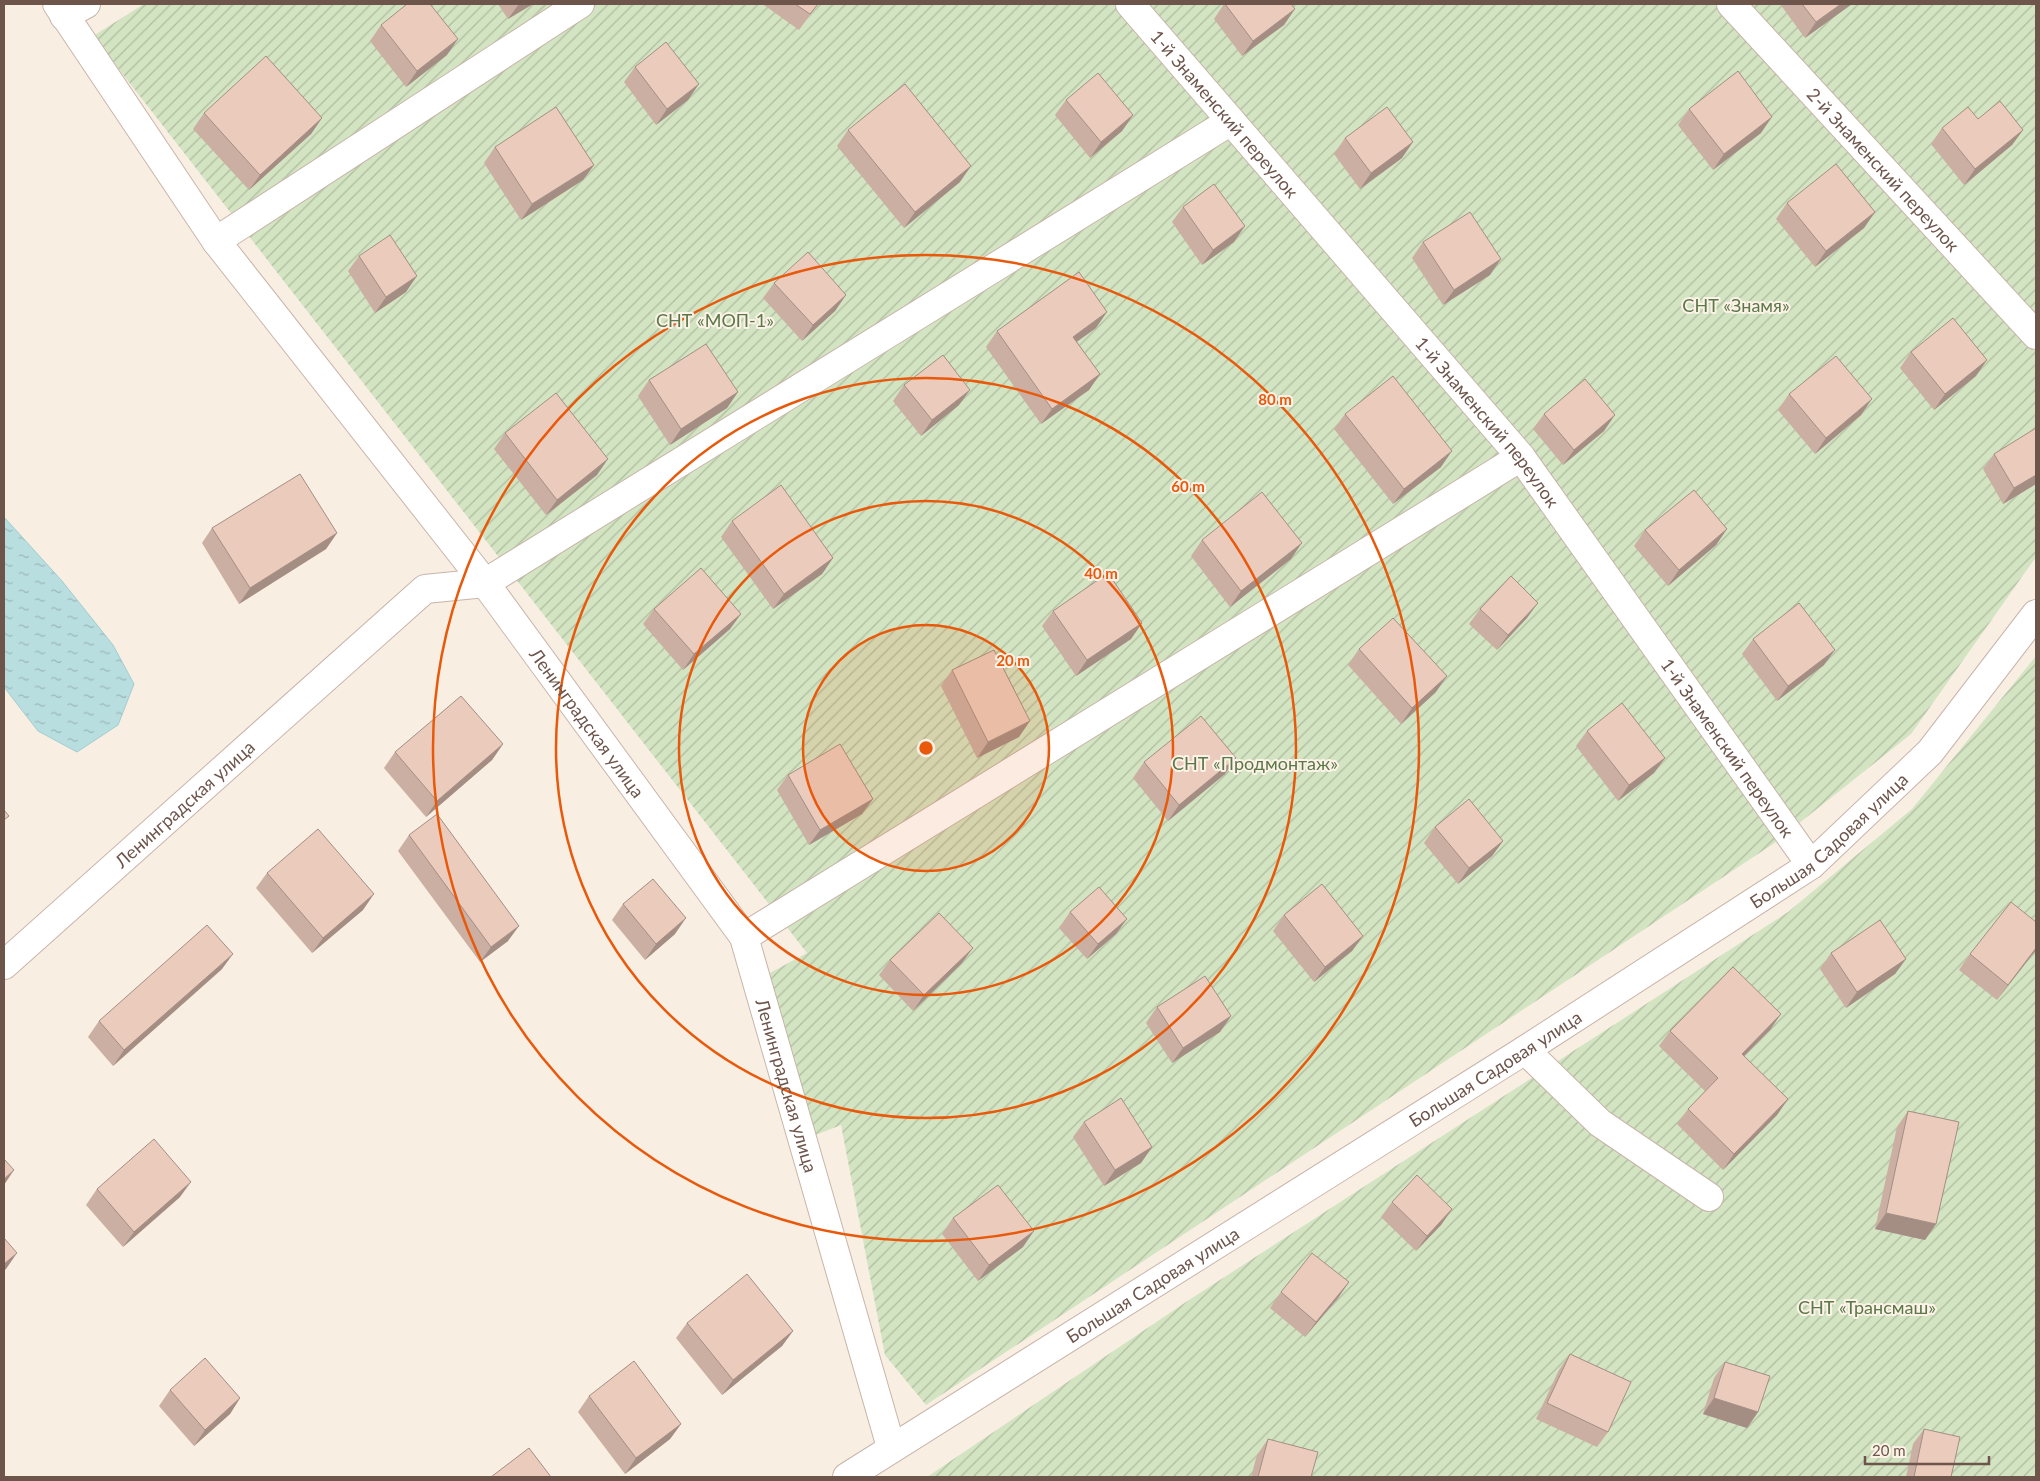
<svg xmlns="http://www.w3.org/2000/svg" width="2040" height="1481" font-family="Lato,sans-serif">
  <style>
    .garden { fill: url(#garden-furrows) }
    .water { fill: url(#water-ripples); stroke: #a0cdd0 }
    .lines { fill: none; stroke-linecap: round; stroke-linejoin: round }
    .minor-casing { stroke: #c8b5aa; stroke-width: 30 }
    .minor { stroke: #fff; stroke-width: 28 }
    .wall { fill: #caafa2 }
    .shaded-wall { fill: #a48e84 }
    .building { fill: #ebcbbc; stroke: #a48e84 }
    .ring { fill: none; stroke: #e8590c; stroke-width: 2.5 }
    .labels { text-anchor: middle; dominant-baseline: central; stroke-width: 4; stroke-linejoin: round; paint-order: stroke }
    .street-label { font-size: 18px; fill: #6d554b; stroke: #fdf2e7 }
    .park-label { font-size: 18px; fill: #5a7848; stroke: #fdf2e7 }
    .centre { fill: #e8590c; stroke: #fdf2e7; stroke-width: 2.5 }
    .ring-label { font-size: 15px; text-anchor: middle; font-weight: bold; fill: #e8590c; stroke: #fdf2e7; stroke-width: 4; stroke-linejoin: round; paint-order: stroke }
  </style>
  <defs>
    <pattern id="garden-furrows" width="10" height="10" patternUnits="userSpaceOnUse" patternTransform="scale(1.25)"><rect width="10" height="10" fill="#d3e4c2"/><path d="M-1 1l2-2M0 10L10 0M9 11l2-2" fill="none" stroke="#afbca0"/></pattern>
    <pattern id="water-ripples" width="26" height="14" patternUnits="userSpaceOnUse" patternTransform="scale(1.25)"><rect width="26" height="14" fill="#b9dee0"/><path d="M2 4q2-2 4 0t4 0M15 11q2-2 4 0t4 0" fill="none" stroke="#9bb7b8"/></pattern>
  </defs>
  <rect width="100%" height="100%" fill="#f9eee2"/>
  <g class="garden">
    <polygon points="144,4 2036,4 2036,557 1911,734 1773,844 926,1405 885,1355 841,1125 813,1136 768,974 807,953 93,36"/>
    <polygon points="2036,656 2036,1477 927,1477 1186,1302 1788,912 1912,809"/>
  </g>
  <polygon class="water" points="4,517 62,581 113,645 134,684 118,725 77,752 38,731 4,687"/>
  <g class="lines">
    <g class="minor-casing">
      <g id="minor">
        <polyline points="57,4 216,241 485,583 1231,121"/>
        <path id="s1" d="M1130,4L1521,457L1811,865"/>
        <path id="s2" d="M1731,4L2036,335"/>
        <polyline points="64,16 86,4"/>
        <polyline points="216,241 580,4"/>
        <polyline points="744,937 1521,457"/>
        <path id="s3" d="M4,965L425,589L485,583L744,937L891,1447"/>
        <polyline points="1525,1050 1600,1123 1709,1197"/>
        <path id="s4" d="M847,1477L1525,1050L1811,865L1930,752L2036,614"/>
      </g>
    </g>
    <use href="#minor" class="minor"/>
  </g>
  <g class="wall">
    <polygon points="498,4 533,4 508,19"/>
    <polygon points="764,4 818,4 799,30 764,5"/>
    <polygon points="1224,4 1291,4 1284,25 1242,56 1214,19"/>
    <polygon points="1780,4 1852,4 1805,38"/>
    <polygon points="381,25 447,55 406,87 370,41"/>
    <polygon points="635,67 688,100 656,125 624,82"/>
    <polygon points="1066,100 1133,115 1122,131 1090,158 1055,115"/>
    <polygon points="1689,109 1761,133 1713,170 1678,125"/>
    <polygon points="204,113 322,118 311,134 249,190 193,129"/>
    <polygon points="1978,119 2023,130 2012,145 1964,185 1931,144 1942,128"/>
    <polygon points="848,130 960,182 904,228 837,146"/>
    <polygon points="1345,138 1402,158 1360,189 1334,154"/>
    <polygon points="495,147 594,165 583,180 521,220 484,163"/>
    <polygon points="1787,203 1875,212 1864,228 1815,267 1776,219"/>
    <polygon points="1183,207 1234,242 1202,265 1172,222"/>
    <polygon points="1423,242 1490,275 1443,305 1412,258"/>
    <polygon points="359,256 406,292 375,313 348,271"/>
    <polygon points="774,283 846,295 835,311 802,341 763,298"/>
    <polygon points="1096,328 1077,342 1100,374 1089,390 1041,424 986,347 997,331"/>
    <polygon points="1911,352 1976,376 1934,410 1900,368"/>
    <polygon points="649,380 738,392 727,408 670,445 638,396"/>
    <polygon points="904,385 959,405 921,436 893,401"/>
    <polygon points="1789,394 1861,415 1815,454 1778,410"/>
    <polygon points="1345,414 1441,467 1393,504 1334,429"/>
    <polygon points="1544,414 1604,431 1563,465 1533,429"/>
    <polygon points="505,433 597,475 546,515 494,449"/>
    <polygon points="1994,454 2036,484 2003,504 1983,469"/>
    <polygon points="732,521 833,558 822,574 773,609 721,537"/>
    <polygon points="212,528 337,533 326,549 239,604 202,543"/>
    <polygon points="1727,529 1716,545 1668,586 1634,546 1645,530"/>
    <polygon points="1202,540 1291,559 1230,607 1191,556"/>
    <polygon points="654,609 741,614 730,629 683,670 643,624"/>
    <polygon points="1480,609 1527,618 1497,650 1469,624"/>
    <polygon points="1053,611 1142,623 1131,639 1076,676 1042,626"/>
    <polygon points="1753,639 1824,665 1777,701 1742,654"/>
    <polygon points="1359,649 1436,692 1401,724 1348,665"/>
    <polygon points="952,670 1019,737 977,758 941,686"/>
    <polygon points="1587,731 1665,758 1654,773 1618,801 1576,746"/>
    <polygon points="503,744 492,760 426,817 384,768 395,752"/>
    <polygon points="1144,762 1225,774 1168,821 1133,778"/>
    <polygon points="788,775 873,799 862,814 809,845 777,790"/>
    <polygon points="1435,827 1503,841 1492,856 1458,884 1424,843"/>
    <polygon points="409,835 508,941 480,962 398,851"/>
    <polygon points="267,873 363,910 312,953 256,888"/>
    <polygon points="623,904 675,934 645,960 612,920"/>
    <polygon points="1070,912 1127,919 1116,934 1087,959 1059,928"/>
    <polygon points="1284,915 1363,936 1352,951 1314,982 1273,931"/>
    <polygon points="2036,950 1997,1000 1959,970 1970,954"/>
    <polygon points="1831,953 1906,959 1895,974 1846,1008 1820,969"/>
    <polygon points="890,960 962,963 913,1011 879,975"/>
    <polygon points="222,969 113,1066 88,1037 99,1021"/>
    <polygon points="1157,1007 1231,1016 1220,1032 1172,1063 1146,1023"/>
    <polygon points="1770,1030 1744,1056 1788,1099 1777,1115 1723,1170 1677,1124 1688,1109 1705,1091 1659,1046 1670,1031"/>
    <polygon points="1908,1111 1936,1224 1925,1240 1875,1229 1897,1127"/>
    <polygon points="1084,1122 1152,1147 1141,1163 1104,1186 1073,1137"/>
    <polygon points="97,1189 180,1197 123,1247 86,1205"/>
    <polygon points="1392,1202 1452,1209 1441,1225 1416,1251 1381,1217"/>
    <polygon points="953,1218 1023,1247 978,1281 942,1234"/>
    <polygon points="1349,1282 1338,1298 1305,1337 1270,1308 1281,1292"/>
    <polygon points="687,1323 793,1331 782,1346 722,1395 676,1338"/>
    <polygon points="1570,1354 1608,1432 1597,1447 1536,1419 1559,1370"/>
    <polygon points="1725,1362 1758,1412 1747,1428 1703,1414 1714,1378"/>
    <polygon points="170,1390 240,1398 230,1414 194,1446 159,1406"/>
    <polygon points="589,1396 681,1424 670,1439 625,1474 578,1412"/>
    <polygon points="1924,1429 1951,1477 1906,1477 1913,1444"/>
    <polygon points="1268,1439 1311,1477 1251,1477 1257,1455"/>
  </g>
  <g class="shaded-wall">
    <polygon points="519,4 533,4 508,19"/>
    <polygon points="1841,4 1852,4 1805,38 1816,22"/>
    <polygon points="1295,9 1284,25 1242,56 1253,41"/>
    <polygon points="458,39 447,55 406,87 417,71"/>
    <polygon points="699,84 688,100 656,125 667,109"/>
    <polygon points="1133,115 1122,131 1090,158 1101,142"/>
    <polygon points="1772,117 1761,133 1713,170 1724,154"/>
    <polygon points="322,118 311,134 249,190 260,175"/>
    <polygon points="2023,130 2012,145 1964,185 1975,169"/>
    <polygon points="1413,142 1402,158 1360,189 1371,173"/>
    <polygon points="594,165 583,180 521,220 532,204"/>
    <polygon points="971,166 960,182 904,228 915,212"/>
    <polygon points="1875,212 1864,228 1815,267 1826,251"/>
    <polygon points="1245,226 1234,242 1202,265 1213,250"/>
    <polygon points="1501,259 1490,275 1443,305 1454,290"/>
    <polygon points="417,276 406,292 375,313 386,297"/>
    <polygon points="846,295 835,311 802,341 813,325"/>
    <polygon points="1107,312 1096,328 1062,352 1073,337"/>
    <polygon points="1987,360 1976,376 1934,410 1945,394"/>
    <polygon points="1100,374 1089,390 1041,424 1052,409"/>
    <polygon points="970,390 959,405 921,436 932,420"/>
    <polygon points="738,392 727,408 670,445 681,429"/>
    <polygon points="1872,399 1861,415 1815,454 1826,438"/>
    <polygon points="1615,415 1604,431 1563,465 1574,450"/>
    <polygon points="1452,451 1441,467 1393,504 1404,489"/>
    <polygon points="608,459 597,475 546,515 557,500"/>
    <polygon points="2036,475 2036,484 2003,504 2014,488"/>
    <polygon points="1727,529 1716,545 1668,586 1679,570"/>
    <polygon points="337,533 326,549 239,604 250,588"/>
    <polygon points="1302,543 1291,559 1230,607 1241,591"/>
    <polygon points="833,558 822,574 773,609 784,594"/>
    <polygon points="1538,603 1527,618 1497,650 1508,635"/>
    <polygon points="741,614 730,629 683,670 694,654"/>
    <polygon points="1142,623 1131,639 1076,676 1087,660"/>
    <polygon points="1835,650 1824,665 1777,701 1788,686"/>
    <polygon points="1447,676 1436,692 1401,724 1412,708"/>
    <polygon points="1030,721 1019,737 977,758 988,742"/>
    <polygon points="503,744 492,760 426,817 437,801"/>
    <polygon points="1236,758 1225,774 1168,821 1179,805"/>
    <polygon points="1665,758 1654,773 1618,801 1629,785"/>
    <polygon points="873,799 862,814 809,845 820,830"/>
    <polygon points="1503,841 1492,856 1458,884 1469,868"/>
    <polygon points="374,894 363,910 312,953 323,938"/>
    <polygon points="686,918 675,934 645,960 656,944"/>
    <polygon points="1127,919 1116,934 1087,959 1098,944"/>
    <polygon points="519,926 508,941 480,962 491,947"/>
    <polygon points="1363,936 1352,951 1314,982 1325,967"/>
    <polygon points="973,948 962,963 913,1011 924,995"/>
    <polygon points="2036,948 2036,950 1997,1000 2008,985"/>
    <polygon points="233,954 222,969 113,1066 124,1050"/>
    <polygon points="1906,959 1895,974 1846,1008 1857,992"/>
    <polygon points="1781,1014 1770,1030 1731,1069 1742,1054"/>
    <polygon points="1231,1016 1220,1032 1172,1063 1183,1048"/>
    <polygon points="1788,1099 1777,1115 1723,1170 1734,1154"/>
    <polygon points="1152,1147 1141,1163 1104,1186 1115,1170"/>
    <polygon points="14,1170 4,1185 4,1179"/>
    <polygon points="191,1182 180,1197 123,1247 134,1232"/>
    <polygon points="1452,1209 1441,1225 1416,1251 1427,1236"/>
    <polygon points="1886,1213 1936,1224 1925,1240 1875,1229"/>
    <polygon points="1034,1231 1023,1247 978,1281 989,1265"/>
    <polygon points="17,1253 6,1269 4,1271 4,1264"/>
    <polygon points="1349,1282 1338,1298 1305,1337 1316,1322"/>
    <polygon points="793,1331 782,1346 722,1395 733,1380"/>
    <polygon points="240,1398 230,1414 194,1446 205,1430"/>
    <polygon points="1714,1398 1758,1412 1747,1428 1703,1414"/>
    <polygon points="681,1424 670,1439 625,1474 636,1458"/>
  </g>
  <g class="building">
    <polygon points="407,4 430,4 458,39 417,71 381,25"/>
    <polygon points="795,4 818,4 810,14"/>
    <polygon points="1225,4 1291,4 1295,9 1253,41"/>
    <polygon points="1802,4 1841,4 1816,22"/>
    <polygon points="666,42 699,84 667,109 635,67"/>
    <polygon points="266,56 322,118 260,175 204,113"/>
    <polygon points="1738,71 1772,117 1724,154 1689,109"/>
    <polygon points="1098,73 1133,115 1101,142 1066,100"/>
    <polygon points="905,84 971,166 915,212 848,130"/>
    <polygon points="2000,101 2023,130 1975,169 1942,128 1968,107 1978,119"/>
    <polygon points="556,107 594,165 532,204 495,147"/>
    <polygon points="1387,107 1413,142 1371,173 1345,138"/>
    <polygon points="1836,164 1875,212 1826,251 1787,203"/>
    <polygon points="1214,184 1245,226 1213,250 1183,207"/>
    <polygon points="1470,212 1501,259 1454,290 1423,242"/>
    <polygon points="390,235 417,276 386,297 359,256"/>
    <polygon points="808,252 846,295 813,325 774,283"/>
    <polygon points="1079,272 1107,312 1073,337 1100,374 1052,409 997,331"/>
    <polygon points="1953,318 1987,360 1945,394 1911,352"/>
    <polygon points="706,344 738,392 681,429 649,380"/>
    <polygon points="943,355 970,390 932,420 904,385"/>
    <polygon points="1836,356 1872,399 1826,438 1789,394"/>
    <polygon points="1393,376 1452,451 1404,489 1345,414"/>
    <polygon points="1585,379 1615,415 1574,450 1544,414"/>
    <polygon points="556,393 608,459 557,500 505,433"/>
    <polygon points="2036,428 2036,475 2014,488 1994,454"/>
    <polygon points="300,474 337,533 250,588 212,528"/>
    <polygon points="781,485 833,558 784,594 732,521"/>
    <polygon points="1694,490 1727,529 1679,570 1645,530"/>
    <polygon points="1262,492 1302,543 1241,591 1202,540"/>
    <polygon points="701,568 741,614 694,654 654,609"/>
    <polygon points="1108,573 1142,623 1087,660 1053,611"/>
    <polygon points="1511,576 1538,603 1508,635 1480,609"/>
    <polygon points="1799,603 1835,650 1788,686 1753,639"/>
    <polygon points="1393,618 1447,676 1412,708 1359,649"/>
    <polygon points="994,650 1030,721 988,742 952,670"/>
    <polygon points="461,696 503,744 437,801 395,752"/>
    <polygon points="1622,703 1665,758 1629,785 1587,731"/>
    <polygon points="1201,716 1236,758 1179,805 1144,762"/>
    <polygon points="840,744 873,799 820,830 788,775"/>
    <polygon points="1469,799 1503,841 1469,868 1435,827"/>
    <polygon points="4,810 9,816 4,820"/>
    <polygon points="437,814 519,926 491,947 409,835"/>
    <polygon points="318,829 374,894 323,938 267,873"/>
    <polygon points="653,879 686,918 656,944 623,904"/>
    <polygon points="1322,884 1363,936 1325,967 1284,915"/>
    <polygon points="1099,887 1127,919 1098,944 1070,912"/>
    <polygon points="2011,902 2036,922 2036,948 2008,985 1970,954"/>
    <polygon points="939,913 973,948 924,995 890,960"/>
    <polygon points="1880,920 1906,959 1857,992 1831,953"/>
    <polygon points="207,925 233,954 124,1050 99,1021"/>
    <polygon points="1733,967 1781,1014 1742,1054 1788,1099 1734,1154 1688,1109 1718,1078 1670,1031"/>
    <polygon points="1205,976 1231,1016 1183,1048 1157,1007"/>
    <polygon points="1121,1098 1152,1147 1115,1170 1084,1122"/>
    <polygon points="1908,1111 1959,1122 1936,1224 1886,1213"/>
    <polygon points="154,1139 191,1182 134,1232 97,1189"/>
    <polygon points="4,1159 14,1170 4,1179"/>
    <polygon points="1417,1175 1452,1209 1427,1236 1392,1202"/>
    <polygon points="998,1185 1034,1231 989,1265 953,1218"/>
    <polygon points="4,1238 17,1253 4,1264"/>
    <polygon points="1312,1253 1349,1282 1316,1322 1281,1292"/>
    <polygon points="747,1274 793,1331 733,1380 687,1323"/>
    <polygon points="1570,1354 1631,1382 1608,1432 1547,1403"/>
    <polygon points="205,1358 240,1398 205,1430 170,1390"/>
    <polygon points="634,1361 681,1424 636,1458 589,1396"/>
    <polygon points="1725,1362 1770,1376 1758,1412 1714,1398"/>
    <polygon points="1924,1429 1960,1437 1951,1477 1914,1477"/>
    <polygon points="1268,1439 1318,1452 1311,1477 1258,1477"/>
    <polygon points="529,1448 551,1477 491,1477"/>
  </g>
  <circle cx="926" cy="748" r="123" fill="#e8590c" fill-opacity=".12"/>
  <g class="ring">
    <circle cx="926" cy="748" r="123"/>
    <circle cx="926" cy="748" r="247"/>
    <circle cx="926" cy="748" r="370"/>
    <circle cx="926" cy="748" r="493"/>
  </g>
  <g class="labels">
    <g class="street-label">
      <text stroke="none"><textPath href="#s1" startOffset="145">1-й Знаменский переулок</textPath></text>
      <text stroke="none"><textPath href="#s2" startOffset="225">2-й Знаменский переулок</textPath></text>
      <text stroke="none"><textPath href="#s1" startOffset="550">1-й Знаменский переулок</textPath></text>
      <text stroke="none"><textPath href="#s3" startOffset="798">Ленинградская улица</textPath></text>
      <text stroke="none"><textPath href="#s1" startOffset="955">1-й Знаменский переулок</textPath></text>
      <text stroke="none"><textPath href="#s3" startOffset="242">Ленинградская улица</textPath></text>
      <text stroke="none"><textPath href="#s4" startOffset="1171">Большая Садовая улица</textPath></text>
      <text stroke="none"><textPath href="#s4" startOffset="766">Большая Садовая улица</textPath></text>
      <text stroke="none"><textPath href="#s3" startOffset="1218">Ленинградская улица</textPath></text>
      <text stroke="none"><textPath href="#s4" startOffset="361">Большая Садовая улица</textPath></text>
    </g>
    <g class="park-label">
      <text x="1736" y="305">СНТ «Знамя»</text>
      <text x="715" y="320">СНТ «МОП-1»</text>
      <text x="1255" y="763">СНТ «Продмонтаж»</text>
      <text x="1867" y="1307">СНТ «Трансмаш»</text>
    </g>
  </g>
  <circle cx="926" cy="748" r="8" class="centre"/>
  <g class="ring-label">
    <text x="1275" y="405">80 m</text>
    <text x="1188" y="492">60 m</text>
    <text x="1101" y="579">40 m</text>
    <text x="1013" y="666">20 m</text>
  </g>
  <rect width="2040" height="1481" fill="none" stroke="#6d554b" stroke-width="10"/>
  <path d="M1865 1456v8h124v-8" fill="none" stroke="#6d554b" stroke-width="2.5"/>
  <text x="1872" y="1456" font-size="15" fill="#6d554b" stroke="#fdf2e7" stroke-width="4" paint-order="stroke">20 m</text>
</svg>
